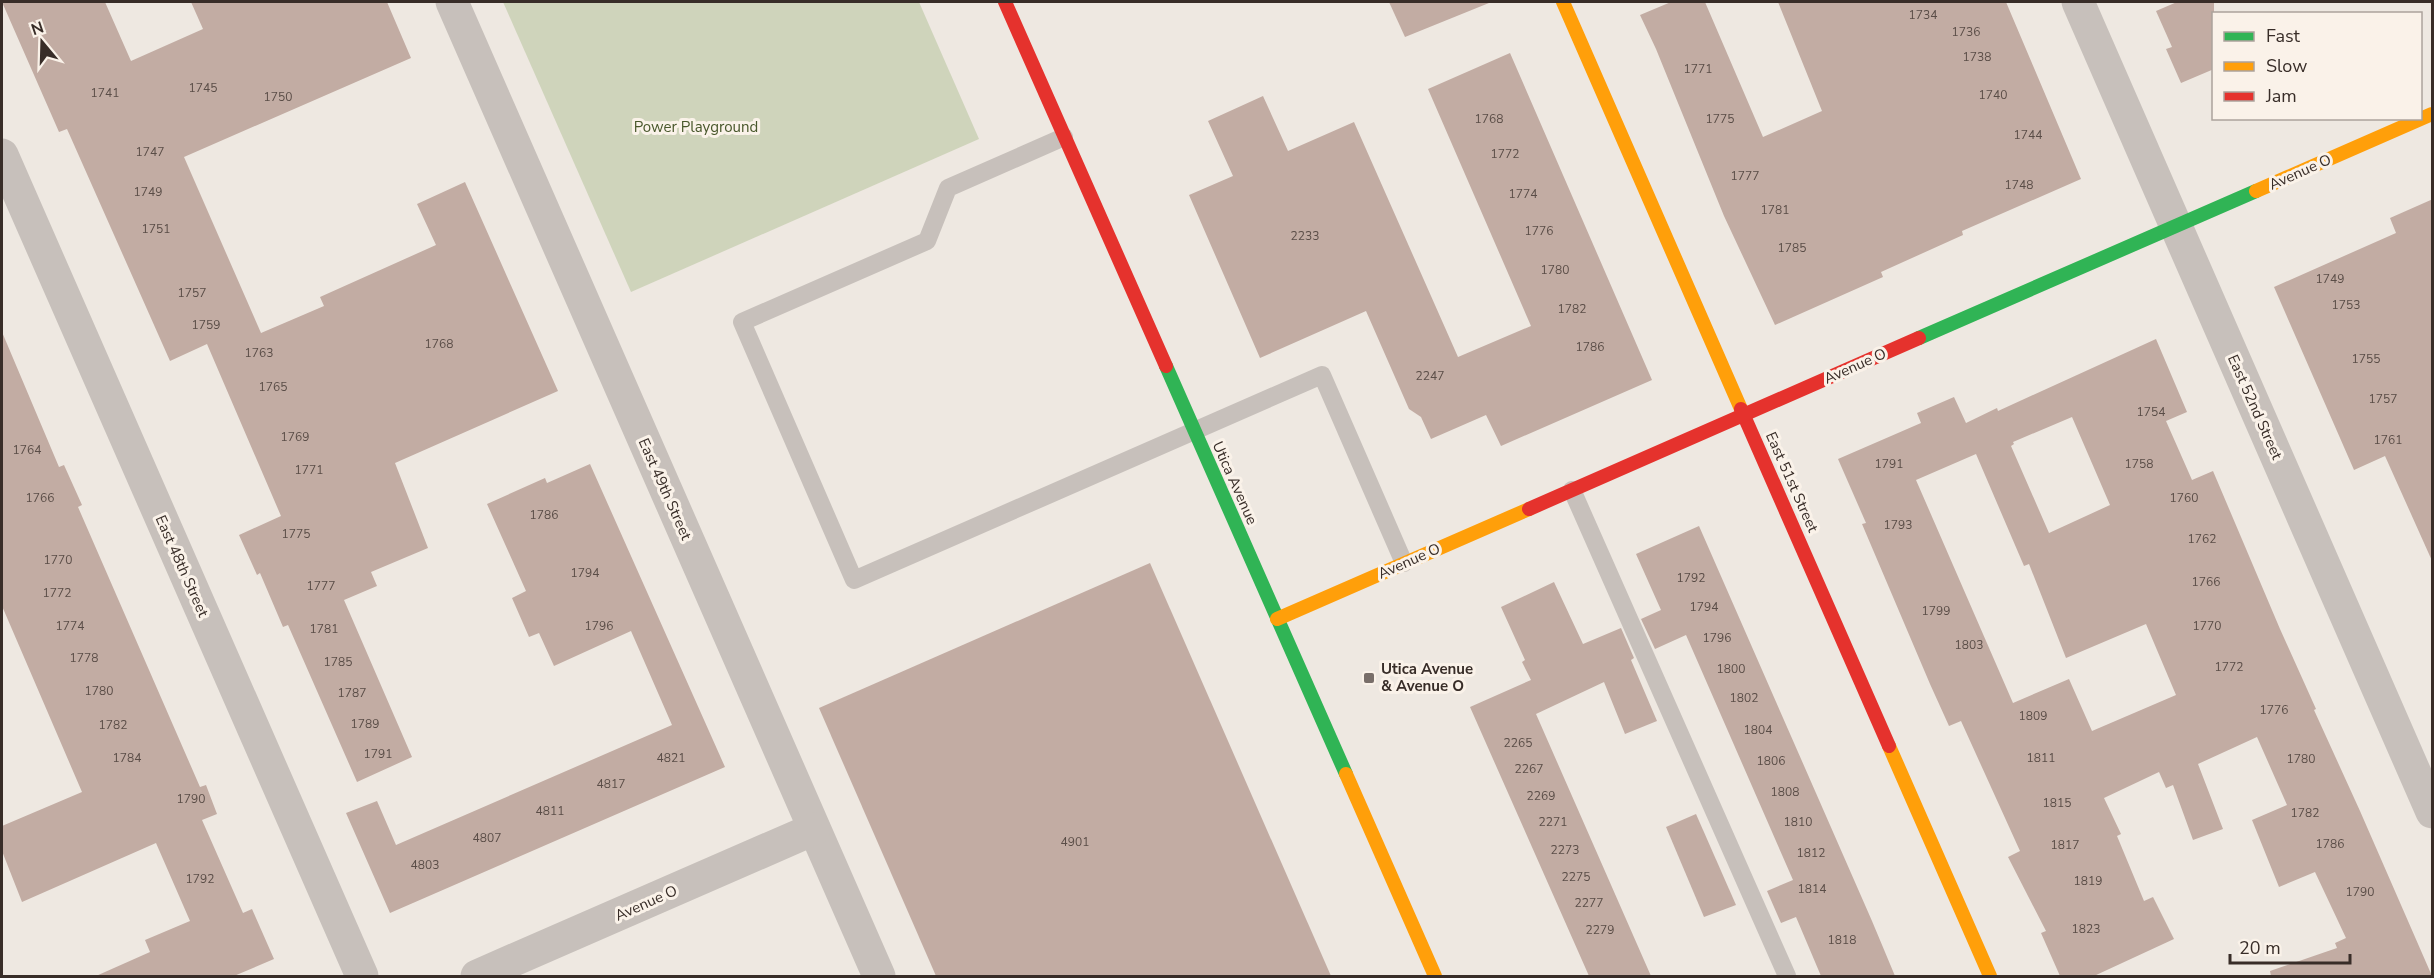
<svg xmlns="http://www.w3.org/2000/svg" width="2434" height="978" font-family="'Nunito Sans',sans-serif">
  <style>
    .green { fill: #cfd4bb }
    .building { fill: #c2aca3; fill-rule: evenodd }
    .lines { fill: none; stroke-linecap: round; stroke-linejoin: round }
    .lane { stroke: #c7c0bb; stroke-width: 18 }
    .street { stroke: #c7c0bb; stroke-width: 33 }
    .fast { stroke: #30b455; stroke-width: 14 }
    .slow { stroke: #ff9f0a; stroke-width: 14 }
    .jam { stroke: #e5322d; stroke-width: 14 }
    .poi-dot { fill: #786e69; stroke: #faf2e9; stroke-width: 2 }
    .labels { text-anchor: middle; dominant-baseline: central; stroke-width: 6; stroke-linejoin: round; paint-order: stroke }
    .number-label { font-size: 12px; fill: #5a4d47 }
    .park-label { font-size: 15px; fill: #48572b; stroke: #faf2e9 }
    .street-label { font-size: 15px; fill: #382d28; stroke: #faf2e9 }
    .poi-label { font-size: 15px; font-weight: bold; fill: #382d28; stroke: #faf2e9; text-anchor: start }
  </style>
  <rect width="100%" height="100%" fill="#eee8e1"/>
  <polygon class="green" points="503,2 919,2 979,139 631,292"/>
  <g class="building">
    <polygon points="2,2 105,2 131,61 203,29 191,2 387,2 411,58 184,157 261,333 324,306 320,297 436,245 417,204 465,182 558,391 395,463 428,548 371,572 377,586 344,600 412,757 357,782 288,625 283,627 260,573 257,575 239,535 281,516 207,344 170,361 67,129 59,132"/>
    <polygon points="1389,2 1489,2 1489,3 1405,37"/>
    <polygon points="1671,2 1705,2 1763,137 1822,111 1778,2 2006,2 2081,179 1962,231 1963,235 1881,272 1883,277 1775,325 1724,216 1656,49 1640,15"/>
    <polygon points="2177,2 2214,2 2214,69 2181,83 2166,49 2172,47 2156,11"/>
    <polygon points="1510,53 1652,380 1501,446 1486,415 1431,439 1421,417 1409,409 1366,311 1260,358 1189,195 1233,176 1208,121 1263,96 1288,151 1354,122 1458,357 1531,326 1428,89"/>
    <polygon points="2433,199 2433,563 2385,456 2354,470 2274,287 2396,233 2390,218"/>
    <polygon points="2,332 59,467 64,465 82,505 78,507 200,787 206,785 217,814 202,820 243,913 252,909 274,959 234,976 96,976 150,952 145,940 190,921 156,843 22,902 2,851 2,826 82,792 2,606"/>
    <path d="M2156,339L2187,412L2166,421L2192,480L2213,471L2280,629L2316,709L2314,710L2360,811L2432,976H2271L2270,971L2337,948L2335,943L2346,938L2315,872L2279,887L2252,820L2287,805L2257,737L2198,764L2223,829L2193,840L2173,785L2166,788L2159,772L2104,798L2121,834L2117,836L2144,901L2153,897L2174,939L2094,976H2060L2041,933L2046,931L2008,857L2020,851L1961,721L1949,726L1930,684L1862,524L1866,523L1838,459L1921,423L1917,413L1954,397L1966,423L1997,408L1998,411ZM2072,417L2110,505L2049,533L2011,446L2014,444L2013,442ZM1976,454L2024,566L2029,564L2066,658L2146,624L2176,695L2092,731L2069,679L2013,703L1916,480Z"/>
    <polygon points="590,464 725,767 390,913 346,813 377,801 396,845 672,725 631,631 554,666 539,633 529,637 512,598 526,591 487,504 545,478 547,483"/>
    <polygon points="1699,526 1872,921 1895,976 1821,976 1796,917 1781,923 1767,891 1793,880 1686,635 1655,649 1641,619 1661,610 1636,554"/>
    <polygon points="1150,563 1331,976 936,976 819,708"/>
    <polygon points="1554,582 1583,644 1621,628 1634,658 1631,660 1657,721 1625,734 1604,682 1536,714 1651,976 1589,976 1470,707 1531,680 1522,662 1525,660 1501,607"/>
    <polygon points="1696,814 1736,905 1704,917 1666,827"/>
  </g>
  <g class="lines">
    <g class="lane">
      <polyline points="1064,137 948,188 927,241 742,322 854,580 1322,375 1404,563"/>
      <polyline points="1572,490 1787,976"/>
    </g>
    <g class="street">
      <polyline points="452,2 879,976"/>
      <polyline points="2078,2 2432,812"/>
      <polyline points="2,155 362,976"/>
      <polyline points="477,976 814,829"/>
    </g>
    <g class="fast">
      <polyline points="1919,338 2256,191"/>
      <polyline points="1166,366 1346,774"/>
    </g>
    <g class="slow">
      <polyline points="1563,2 1741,409"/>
      <polyline points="2256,191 2432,114"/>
      <polyline points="1277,619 1529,509"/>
      <polyline points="1889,746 1990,976"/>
      <polyline points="1346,774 1435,976"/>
    </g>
    <g class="jam">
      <polyline points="1005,2 1166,366"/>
      <polyline points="1741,409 1889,746"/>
      <polyline points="1529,509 1919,338"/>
    </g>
  </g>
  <rect class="poi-dot" x="1363" y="672" width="12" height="12" rx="3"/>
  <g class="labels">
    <g class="number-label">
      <text x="1923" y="15">1734</text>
      <text x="1966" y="32">1736</text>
      <text x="1977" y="57">1738</text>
      <text x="1698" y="69">1771</text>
      <text x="203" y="88">1745</text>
      <text x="105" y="93">1741</text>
      <text x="1993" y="95">1740</text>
      <text x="278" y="97">1750</text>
      <text x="1489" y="119">1768</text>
      <text x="1720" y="119">1775</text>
      <text x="2028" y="135">1744</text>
      <text x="150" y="152">1747</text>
      <text x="1505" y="154">1772</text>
      <text x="1745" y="176">1777</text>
      <text x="2019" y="185">1748</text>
      <text x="148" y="192">1749</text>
      <text x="1523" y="194">1774</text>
      <text x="1775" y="210">1781</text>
      <text x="156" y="229">1751</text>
      <text x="1539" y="231">1776</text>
      <text x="1305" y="236">2233</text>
      <text x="1792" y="248">1785</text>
      <text x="1555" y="270">1780</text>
      <text x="2330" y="279">1749</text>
      <text x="192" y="293">1757</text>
      <text x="2346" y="305">1753</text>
      <text x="1572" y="309">1782</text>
      <text x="206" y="325">1759</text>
      <text x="439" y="344">1768</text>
      <text x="1590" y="347">1786</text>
      <text x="259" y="353">1763</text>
      <text x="2366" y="359">1755</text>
      <text x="1430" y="376">2247</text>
      <text x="273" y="387">1765</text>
      <text x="2383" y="399">1757</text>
      <text x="2151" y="412">1754</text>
      <text x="295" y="437">1769</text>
      <text x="2388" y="440">1761</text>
      <text x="27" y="450">1764</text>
      <text x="1889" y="464">1791</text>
      <text x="2139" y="464">1758</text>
      <text x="309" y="470">1771</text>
      <text x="40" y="498">1766</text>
      <text x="2184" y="498">1760</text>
      <text x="544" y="515">1786</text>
      <text x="1898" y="525">1793</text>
      <text x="296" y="534">1775</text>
      <text x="2202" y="539">1762</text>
      <text x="58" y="560">1770</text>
      <text x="585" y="573">1794</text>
      <text x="1691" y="578">1792</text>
      <text x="2206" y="582">1766</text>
      <text x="321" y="586">1777</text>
      <text x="57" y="593">1772</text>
      <text x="1704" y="607">1794</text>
      <text x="1936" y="611">1799</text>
      <text x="70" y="626">1774</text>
      <text x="599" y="626">1796</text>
      <text x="2207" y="626">1770</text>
      <text x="324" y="629">1781</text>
      <text x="1717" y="638">1796</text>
      <text x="1969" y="645">1803</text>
      <text x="84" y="658">1778</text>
      <text x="338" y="662">1785</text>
      <text x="2229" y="667">1772</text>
      <text x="1731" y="669">1800</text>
      <text x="99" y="691">1780</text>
      <text x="352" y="693">1787</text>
      <text x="1744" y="698">1802</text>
      <text x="2274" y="710">1776</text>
      <text x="2033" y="716">1809</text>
      <text x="365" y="724">1789</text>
      <text x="113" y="725">1782</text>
      <text x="1758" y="730">1804</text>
      <text x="1518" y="743">2265</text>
      <text x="378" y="754">1791</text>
      <text x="127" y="758">1784</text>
      <text x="671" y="758">4821</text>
      <text x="2041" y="758">1811</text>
      <text x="2301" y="759">1780</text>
      <text x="1771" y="761">1806</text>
      <text x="1529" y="769">2267</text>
      <text x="611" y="784">4817</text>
      <text x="1785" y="792">1808</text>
      <text x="1541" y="796">2269</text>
      <text x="191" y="799">1790</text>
      <text x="2057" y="803">1815</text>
      <text x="550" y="811">4811</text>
      <text x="2305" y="813">1782</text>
      <text x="1553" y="822">2271</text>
      <text x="1798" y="822">1810</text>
      <text x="487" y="838">4807</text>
      <text x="1075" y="842">4901</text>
      <text x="2330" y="844">1786</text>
      <text x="2065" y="845">1817</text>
      <text x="1565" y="850">2273</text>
      <text x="1811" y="853">1812</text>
      <text x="425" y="865">4803</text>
      <text x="1576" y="877">2275</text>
      <text x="200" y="879">1792</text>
      <text x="2088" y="881">1819</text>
      <text x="1812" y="889">1814</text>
      <text x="2360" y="892">1790</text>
      <text x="1589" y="903">2277</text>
      <text x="2086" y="929">1823</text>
      <text x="1600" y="930">2279</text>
      <text x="1842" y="940">1818</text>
    </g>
    <g class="park-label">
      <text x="696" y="127">Power Playground</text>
    </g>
    <g class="street-label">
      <text transform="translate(2300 172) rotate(-24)">Avenue O</text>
      <text transform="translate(1855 366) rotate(-24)">Avenue O</text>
      <text transform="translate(2255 407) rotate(66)">East 52nd Street</text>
      <text transform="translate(1792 482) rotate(66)">East 51st Street</text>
      <text transform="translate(1235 483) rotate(66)">Utica Avenue</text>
      <text transform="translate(665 489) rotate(66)">East 49th Street</text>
      <text transform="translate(1409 561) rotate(-24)">Avenue O</text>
      <text transform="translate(182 566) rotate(66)">East 48th Street</text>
      <text transform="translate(646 903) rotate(-24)">Avenue O</text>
    </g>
    <g class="poi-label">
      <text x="1381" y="669">Utica Avenue<tspan x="1381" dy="17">&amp; Avenue O</tspan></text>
    </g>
  </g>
  <rect width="2434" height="978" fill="none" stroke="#382d28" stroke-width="6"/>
  <rect x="2212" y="12" width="210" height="108" fill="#faf2e9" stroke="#aca39c" stroke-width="1.5"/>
  <rect x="2224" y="32" width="30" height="9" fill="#30b455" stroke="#aca39c" stroke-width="1.5"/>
  <text x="2266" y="42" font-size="18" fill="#382d28">Fast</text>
  <rect x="2224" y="62" width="30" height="9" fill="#ff9f0a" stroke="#aca39c" stroke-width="1.5"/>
  <text x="2266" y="72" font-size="18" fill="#382d28">Slow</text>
  <rect x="2224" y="92" width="30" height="9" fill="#e5322d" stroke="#aca39c" stroke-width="1.5"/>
  <text x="2266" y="102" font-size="18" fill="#382d28">Jam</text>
  <g transform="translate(42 42) rotate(341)" stroke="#faf2e9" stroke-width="4.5" paint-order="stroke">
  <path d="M0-4.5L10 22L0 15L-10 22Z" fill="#382d28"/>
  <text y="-9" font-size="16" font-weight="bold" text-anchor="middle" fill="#382d28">N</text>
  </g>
  <path d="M2230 954v9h120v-9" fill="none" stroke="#382d28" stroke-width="3"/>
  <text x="2239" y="954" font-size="18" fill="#382d28" stroke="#faf2e9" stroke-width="4.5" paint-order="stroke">20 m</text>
</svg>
